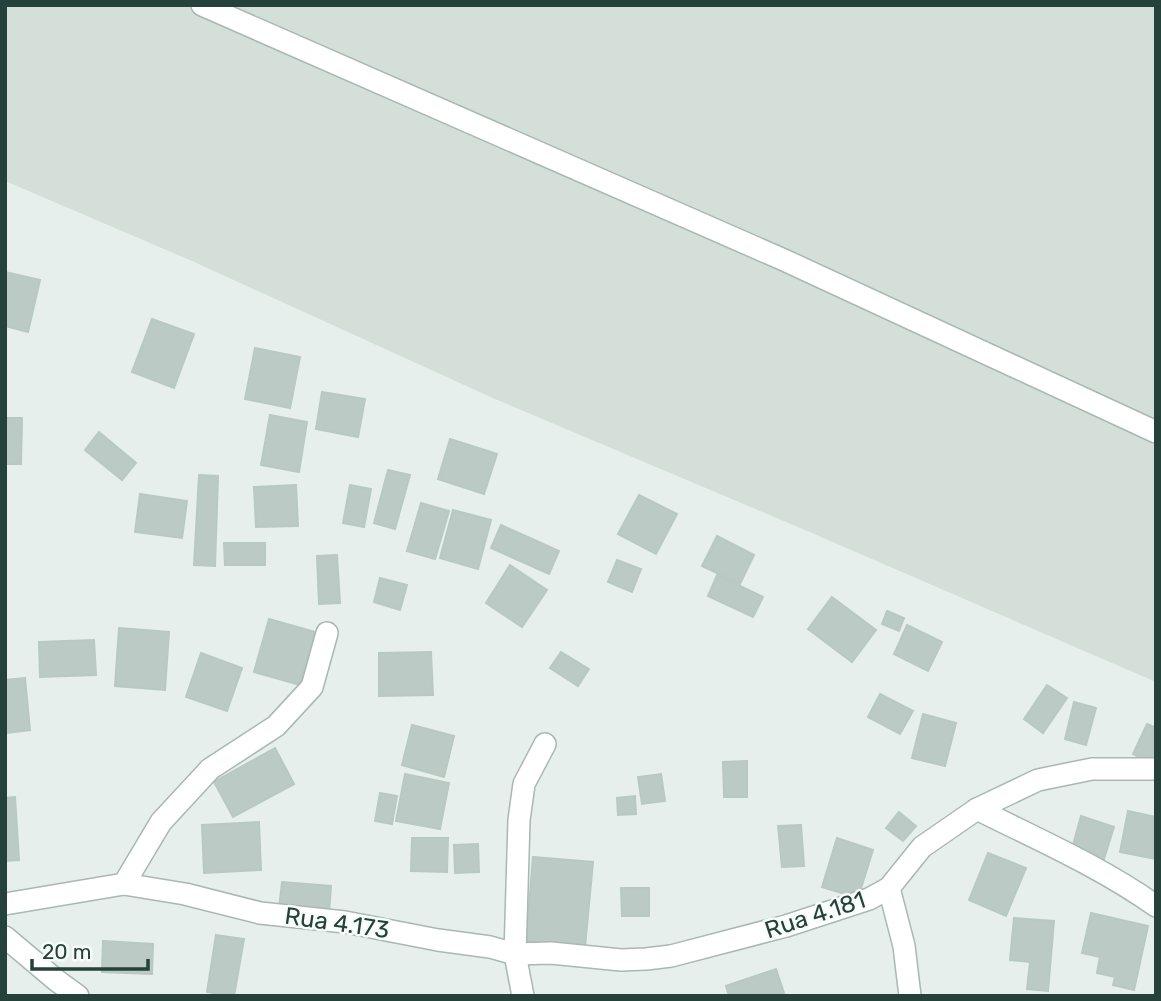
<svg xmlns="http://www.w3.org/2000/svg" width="1161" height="1001" font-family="Rubik,sans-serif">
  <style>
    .built { fill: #d4dfda }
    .building { fill: #bbcac4; stroke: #b8c9c2; stroke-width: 2 }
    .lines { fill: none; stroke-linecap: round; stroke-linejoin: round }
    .minor-casing { stroke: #a8b8b2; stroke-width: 24 }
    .minor { stroke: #fff; stroke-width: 21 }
    .labels { text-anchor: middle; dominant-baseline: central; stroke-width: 5; stroke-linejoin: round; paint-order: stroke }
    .street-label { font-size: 24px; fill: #24423a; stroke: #f7fbf9 }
  </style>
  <rect width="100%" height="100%" fill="#e6efeb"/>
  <polygon class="built" points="5,5 1156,5 1156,682 798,527 495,399 192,261 5,181"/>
  <g class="building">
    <polygon points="5,272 40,280 28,332 5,326"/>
    <polygon points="152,319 194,334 174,388 132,372"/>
    <polygon points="255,348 300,357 290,408 245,399"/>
    <polygon points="322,392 365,399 358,437 316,429"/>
    <polygon points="270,415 307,422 299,472 261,465"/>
    <polygon points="5,418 22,418 21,464 5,464"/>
    <polygon points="99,432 136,463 122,480 85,450"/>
    <polygon points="450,439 497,454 484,494 438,479"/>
    <polygon points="388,470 410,475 395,529 374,523"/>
    <polygon points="199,475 218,476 215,566 194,565"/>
    <polygon points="296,485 298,526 256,527 254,487"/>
    <polygon points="350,485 371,489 364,527 343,523"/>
    <polygon points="140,494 187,501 182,538 135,532"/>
    <polygon points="639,495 677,514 656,554 618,534"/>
    <polygon points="421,503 449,511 435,559 407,551"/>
    <polygon points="453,510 491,520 478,569 440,558"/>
    <polygon points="501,525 559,551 549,574 491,548"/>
    <polygon points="717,536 754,555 740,584 702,566"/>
    <polygon points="224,543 265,543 265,565 225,565"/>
    <polygon points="337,555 340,603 319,604 317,556"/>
    <polygon points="617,560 641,569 632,592 608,582"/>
    <polygon points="510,565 547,590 522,627 486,603"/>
    <polygon points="717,575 763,597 753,617 708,596"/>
    <polygon points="380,578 407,585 400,610 374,602"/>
    <polygon points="832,597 876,630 852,662 808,629"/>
    <polygon points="887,611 904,618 899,631 882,624"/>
    <polygon points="269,619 315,632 300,685 254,672"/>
    <polygon points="907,625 942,642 928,671 894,654"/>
    <polygon points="119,628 169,632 165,690 115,686"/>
    <polygon points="94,640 96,675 40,677 39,642"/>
    <polygon points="431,652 433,695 379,696 379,653"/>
    <polygon points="561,652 589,669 578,686 550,668"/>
    <polygon points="201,653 242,668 227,711 186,697"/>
    <polygon points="25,678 30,730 5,733 5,680"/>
    <polygon points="1047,685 1067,698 1043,733 1024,719"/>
    <polygon points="880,694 913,711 900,734 868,717"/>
    <polygon points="1074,702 1096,708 1086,745 1065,739"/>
    <polygon points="923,714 956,723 945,766 912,758"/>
    <polygon points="1147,724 1156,728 1156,765 1133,754"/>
    <polygon points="412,725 454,736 444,777 402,765"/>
    <polygon points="275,748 294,784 233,817 214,782"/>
    <polygon points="747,761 747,797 724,797 723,762"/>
    <polygon points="405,774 449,783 440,829 396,821"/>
    <polygon points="661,774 665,801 642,804 638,777"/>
    <polygon points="380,793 397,796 392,824 375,821"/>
    <polygon points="635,796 636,814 618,815 617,798"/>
    <polygon points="15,797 19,860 5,861 5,798"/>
    <polygon points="1128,811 1156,817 1156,859 1120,852"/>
    <polygon points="899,812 916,826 903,841 886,828"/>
    <polygon points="1081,816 1114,827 1103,862 1071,852"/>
    <polygon points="259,822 261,870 204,873 202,825"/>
    <polygon points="801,825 804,866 782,867 778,826"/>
    <polygon points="412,838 448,838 447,872 411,871"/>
    <polygon points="837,838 873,850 858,898 822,887"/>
    <polygon points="478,844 479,872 455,873 454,845"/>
    <polygon points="988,853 1026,868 1006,916 969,900"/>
    <polygon points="533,857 593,862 585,947 526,942"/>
    <polygon points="282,882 331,886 329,913 279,908"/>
    <polygon points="621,888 649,888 649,916 622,916"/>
    <polygon points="1091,913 1148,926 1134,990 1113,985 1115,977 1097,973 1100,957 1082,953"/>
    <polygon points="1014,918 1054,921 1048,991 1027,989 1030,962 1010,960"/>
    <polygon points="216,935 244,939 234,996 207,992"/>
    <polygon points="103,941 153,944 152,974 102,972"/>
    <polygon points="776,969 785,996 729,996 726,986"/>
  </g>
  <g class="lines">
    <g class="minor-casing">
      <g id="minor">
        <polyline points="202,5 784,260 1156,432"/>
        <path d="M977,809C1037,839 1101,867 1156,906"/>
        <polyline points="124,884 161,822 210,769 276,726 312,687 327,633"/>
        <polyline points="889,888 904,946 910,996"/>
        <polyline points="5,904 124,884 185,894 260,913 345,922 438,940 490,947 515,954 551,953 621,960 646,959 671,956 786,926 869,899 889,888 922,847 977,809 1038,780 1092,769 1156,769"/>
        <polyline points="5,937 56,980 78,996"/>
        <polyline points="523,996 515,954 519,820 524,784 545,744"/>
      </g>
    </g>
    <use href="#minor" class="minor"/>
  </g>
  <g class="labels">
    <g class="street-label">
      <text transform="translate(815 915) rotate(-18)">Rua 4.181</text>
      <text transform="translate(337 923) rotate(8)">Rua 4.173</text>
    </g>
  </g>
  <rect width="1161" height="1001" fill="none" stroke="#24423a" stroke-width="14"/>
  <path d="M32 959v10h116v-10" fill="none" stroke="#24423a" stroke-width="3.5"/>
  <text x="42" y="959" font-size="21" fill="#24423a" stroke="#f7fbf9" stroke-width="5" paint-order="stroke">20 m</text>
</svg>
